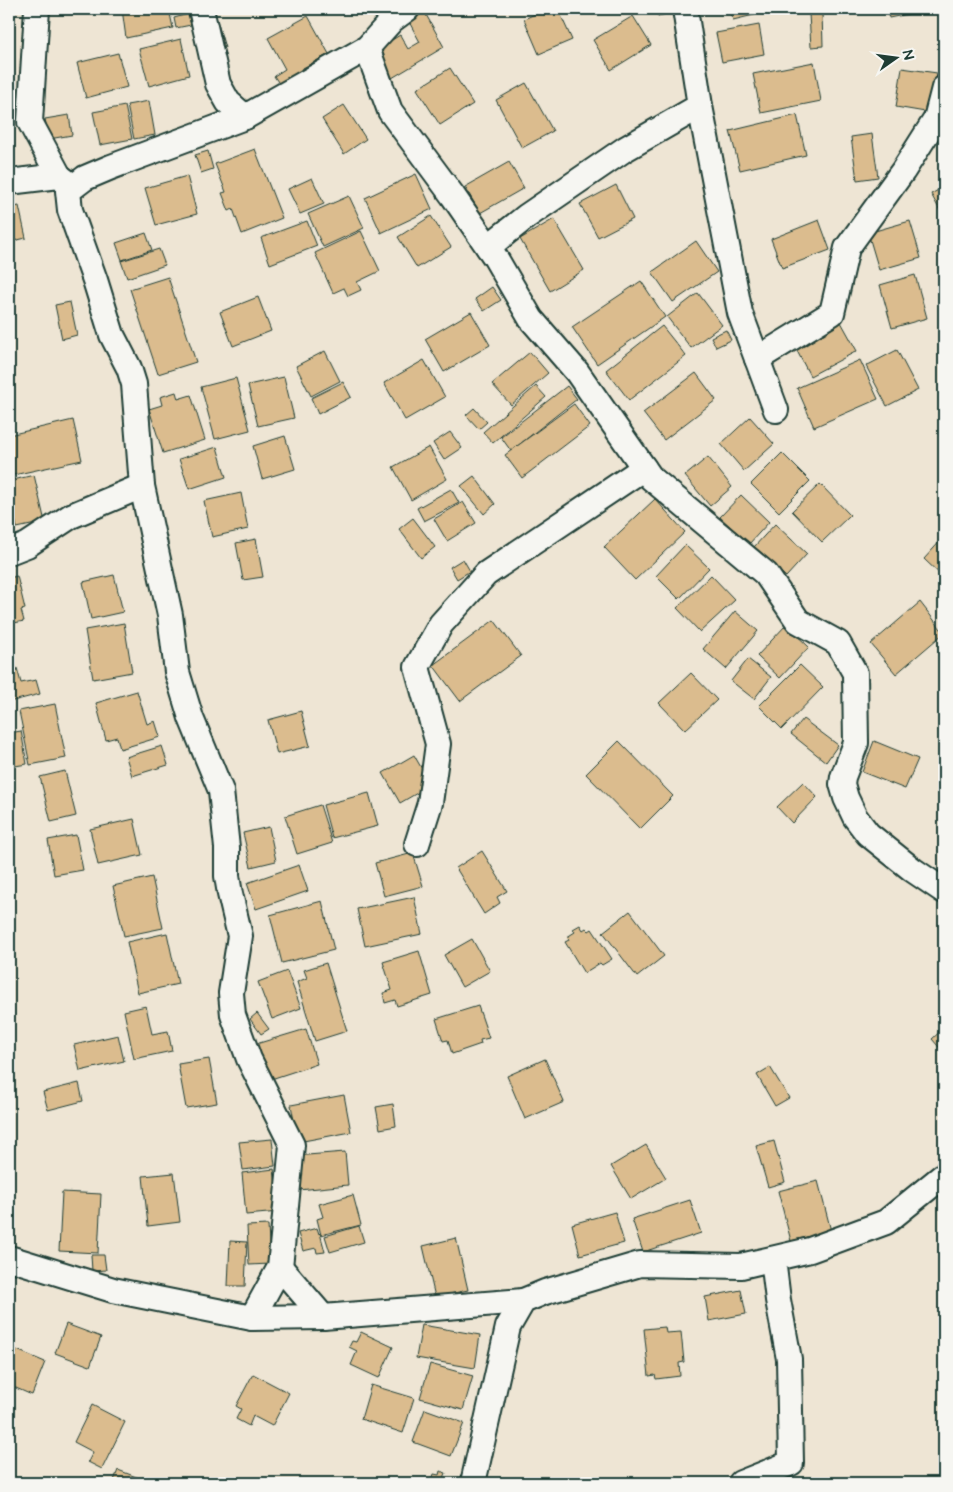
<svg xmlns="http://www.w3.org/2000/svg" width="953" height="1492" font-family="'Architects Daughter',sans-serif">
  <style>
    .building { fill: #dbbc8e; stroke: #1f3d34 }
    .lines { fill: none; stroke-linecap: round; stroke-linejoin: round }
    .minor-casing { stroke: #1f3d34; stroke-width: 28 }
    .minor { stroke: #f6f6f2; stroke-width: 24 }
  </style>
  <rect width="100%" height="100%" fill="#eee5d4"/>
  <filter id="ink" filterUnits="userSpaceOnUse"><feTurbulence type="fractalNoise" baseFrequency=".02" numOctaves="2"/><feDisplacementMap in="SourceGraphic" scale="10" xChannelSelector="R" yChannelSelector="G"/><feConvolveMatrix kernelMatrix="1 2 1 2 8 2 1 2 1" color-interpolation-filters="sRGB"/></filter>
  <g filter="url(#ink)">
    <g class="building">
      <polygon points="122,9 169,9 173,28 126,38"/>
      <polygon points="546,9 558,9 572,40 539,54 524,19"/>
      <polygon points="656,9 679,9 680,11 658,16"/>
      <polygon points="730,9 779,9 733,20"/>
      <polygon points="887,9 932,9 889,18"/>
      <polygon points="424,11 444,47 392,78 376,50 400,35 408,49 420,42 408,20"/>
      <polygon points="215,13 225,48 213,51 204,16"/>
      <polygon points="822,13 823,46 811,47 809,14"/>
      <polygon points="188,14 191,25 176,28 174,18"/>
      <polygon points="308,16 329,54 301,69 304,74 282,88 274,76 285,69 268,38"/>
      <polygon points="633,16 651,45 611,70 593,40"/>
      <polygon points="759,25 764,54 722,62 716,33"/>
      <polygon points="181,39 189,75 149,86 139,49"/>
      <polygon points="118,53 127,87 86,98 77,63"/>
      <polygon points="814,62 821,101 761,113 753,74"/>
      <polygon points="450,68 473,104 440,125 417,89"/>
      <polygon points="902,68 937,73 931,113 896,107"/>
      <polygon points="526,83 553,131 522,148 496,100"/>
      <polygon points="149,101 155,135 134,139 127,105"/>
      <polygon points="344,105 366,139 344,154 322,119"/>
      <polygon points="125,106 132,139 100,145 93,112"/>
      <polygon points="69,115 72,135 49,139 45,119"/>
      <polygon points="797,115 806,155 740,170 730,131"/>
      <polygon points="872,134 878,177 857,180 851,137"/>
      <polygon points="255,149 282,218 242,234 233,209 229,211 222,193 226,192 215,164"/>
      <polygon points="208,151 213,169 201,173 195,155"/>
      <polygon points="509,162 524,188 480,213 465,187"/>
      <polygon points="416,174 432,209 381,233 365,198"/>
      <polygon points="187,176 197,214 156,225 145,188"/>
      <polygon points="312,178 324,204 300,214 288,189"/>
      <polygon points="616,185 633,219 598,237 580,204"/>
      <polygon points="944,187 944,218 931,194"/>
      <polygon points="349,196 364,228 323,247 308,214"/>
      <polygon points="19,206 26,238 9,242 9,208"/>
      <polygon points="431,216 451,247 417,268 398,237"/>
      <polygon points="554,219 584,270 550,291 520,239"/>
      <polygon points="819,220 830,250 782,268 771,239"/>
      <polygon points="307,221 317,246 270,264 261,238"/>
      <polygon points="910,221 921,258 879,270 868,233"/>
      <polygon points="361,231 380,271 357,282 361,290 348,296 344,288 333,293 315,253"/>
      <polygon points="146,233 152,250 122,260 116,243"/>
      <polygon points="696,241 717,272 673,302 652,272"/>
      <polygon points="159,249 165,265 127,278 121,261"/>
      <polygon points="915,275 927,318 892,328 880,285"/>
      <polygon points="168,277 196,362 158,374 130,289"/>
      <polygon points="641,281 665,317 597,364 572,327"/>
      <polygon points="492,287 501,300 484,311 475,299"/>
      <polygon points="698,293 722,325 691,348 667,317"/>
      <polygon points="258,297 271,331 233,346 220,312"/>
      <polygon points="70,302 77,335 62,339 55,305"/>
      <polygon points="471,312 490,345 444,372 425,339"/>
      <polygon points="841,322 857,351 810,376 795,347"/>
      <polygon points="662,326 686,356 629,400 606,370"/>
      <polygon points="726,330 731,340 716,347 711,337"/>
      <polygon points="897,350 918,390 887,406 866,366"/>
      <polygon points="325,351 340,381 311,396 296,366"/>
      <polygon points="530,352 548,373 511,405 492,384"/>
      <polygon points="424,360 445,397 405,420 384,383"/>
      <polygon points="860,360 878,399 814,427 797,388"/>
      <polygon points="696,373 716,400 664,440 643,413"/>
      <polygon points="284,377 294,418 258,426 248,385"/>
      <polygon points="236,378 250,430 215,439 201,387"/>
      <polygon points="343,382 351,397 318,414 311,398"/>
      <polygon points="536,386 546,397 493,443 483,432"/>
      <polygon points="567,386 577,399 511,451 501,437"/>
      <polygon points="176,392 178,399 191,395 205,440 163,453 149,409 162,405 160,397"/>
      <polygon points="574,404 590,426 522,478 505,455"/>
      <polygon points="474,408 487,422 479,429 466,415"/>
      <polygon points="750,417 774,444 744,471 721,444"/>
      <polygon points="73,420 82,460 9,476 9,435"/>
      <polygon points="450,432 462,448 444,460 433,443"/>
      <polygon points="285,436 295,469 262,479 253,446"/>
      <polygon points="217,447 226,477 189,489 179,459"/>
      <polygon points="429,447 447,479 411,500 393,467"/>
      <polygon points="782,453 810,481 779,512 751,484"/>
      <polygon points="708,457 732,487 710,506 685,476"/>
      <polygon points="34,475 45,522 17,528 9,492 9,481"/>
      <polygon points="474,476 495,504 484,514 461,486"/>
      <polygon points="820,484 850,515 822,542 792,511"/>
      <polygon points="451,489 459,503 424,521 417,508"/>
      <polygon points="241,493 248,529 212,537 204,501"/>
      <polygon points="741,495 769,522 749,544 720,517"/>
      <polygon points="655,499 685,532 635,580 604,547"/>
      <polygon points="463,502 476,523 447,541 434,519"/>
      <polygon points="413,518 435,547 421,558 399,529"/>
      <polygon points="775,524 807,554 786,577 754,547"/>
      <polygon points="944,537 944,578 924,559"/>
      <polygon points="256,539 263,577 243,580 236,543"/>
      <polygon points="685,545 709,568 679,599 656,576"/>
      <polygon points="463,559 470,571 457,579 450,567"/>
      <polygon points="114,575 123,612 91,619 83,582"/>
      <polygon points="711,575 735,600 700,632 677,608"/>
      <polygon points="17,576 25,609 21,610 24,621 9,624 9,578"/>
      <polygon points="920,602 944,633 896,674 871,644"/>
      <polygon points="735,611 758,631 726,669 703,649"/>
      <polygon points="494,620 521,656 460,701 433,665"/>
      <polygon points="124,623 132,672 93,679 85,630"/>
      <polygon points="786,625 809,647 780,678 757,656"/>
      <polygon points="748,659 771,677 754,699 731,681"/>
      <polygon points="800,665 823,687 782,729 759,706"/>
      <polygon points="17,668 21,683 36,680 40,694 9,702 9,670"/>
      <polygon points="691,673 717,700 685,730 659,703"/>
      <polygon points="137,691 147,724 155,721 160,737 120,749 117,737 106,740 96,703"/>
      <polygon points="55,704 66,758 30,765 19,711"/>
      <polygon points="301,711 310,746 277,754 268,720"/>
      <polygon points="803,719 838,745 826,762 791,734"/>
      <polygon points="21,731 27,764 9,767 9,733"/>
      <polygon points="619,741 673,796 640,829 586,774"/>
      <polygon points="874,741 918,759 905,789 862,772"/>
      <polygon points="162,746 168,765 132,776 126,757"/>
      <polygon points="414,755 431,785 400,803 383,773"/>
      <polygon points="65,771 76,816 51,822 40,777"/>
      <polygon points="803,782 817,797 792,823 777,807"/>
      <polygon points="369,793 378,826 332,838 323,805"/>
      <polygon points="944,795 944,805 939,800"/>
      <polygon points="320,805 332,843 297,854 285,816"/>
      <polygon points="134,819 142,855 98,865 90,829"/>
      <polygon points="269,827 276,861 251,867 243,833"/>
      <polygon points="76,835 83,870 54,875 48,840"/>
      <polygon points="482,851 507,891 497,897 500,903 484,914 456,868"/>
      <polygon points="413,853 423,886 384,896 375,863"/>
      <polygon points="299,865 308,891 256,909 247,883"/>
      <polygon points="152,877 163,928 124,936 113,886"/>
      <polygon points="414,897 422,934 365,946 357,909"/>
      <polygon points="322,901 334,950 282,963 270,915"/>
      <polygon points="630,911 664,956 637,977 603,932"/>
      <polygon points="580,925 583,930 586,928 589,931 592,929 612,959 602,965 600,963 584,973 565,942 569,940 567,937 575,932 573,929"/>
      <polygon points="167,933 178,984 138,993 127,942"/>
      <polygon points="472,939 490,971 462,987 444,955"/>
      <polygon points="419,951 432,995 397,1006 395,1000 385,1003 383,993 392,990 383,962"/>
      <polygon points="326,963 347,1031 315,1041 297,982 307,978 304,970"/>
      <polygon points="287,971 301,1008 272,1019 258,982"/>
      <polygon points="146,1006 152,1034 168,1031 172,1051 134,1059 124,1011"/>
      <polygon points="478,1006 489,1038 480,1040 481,1044 452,1054 448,1040 443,1041 436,1019"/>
      <polygon points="257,1013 269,1029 261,1034 250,1019"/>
      <polygon points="944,1028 944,1053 932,1039"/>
      <polygon points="306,1029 317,1064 268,1080 256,1044"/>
      <polygon points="118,1035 124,1061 80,1071 74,1045"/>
      <polygon points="209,1059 217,1103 186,1108 178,1064"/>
      <polygon points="545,1059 564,1102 525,1119 507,1076"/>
      <polygon points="770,1067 789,1098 775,1106 757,1075"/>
      <polygon points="79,1083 83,1101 48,1110 43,1092"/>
      <polygon points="344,1095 351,1132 298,1142 291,1105"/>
      <polygon points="393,1104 396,1126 380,1129 376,1107"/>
      <polygon points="272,1139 275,1166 243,1170 239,1142"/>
      <polygon points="774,1141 785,1182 768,1187 756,1146"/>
      <polygon points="646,1145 666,1178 631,1199 611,1166"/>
      <polygon points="345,1152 348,1185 299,1190 295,1156"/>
      <polygon points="274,1169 279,1212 246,1215 242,1173"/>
      <polygon points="174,1173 180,1222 148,1226 143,1176"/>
      <polygon points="818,1181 831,1231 791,1241 778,1191"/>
      <polygon points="62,1192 101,1194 98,1253 59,1251"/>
      <polygon points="353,1195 361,1225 321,1235 317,1219 323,1217 319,1204"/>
      <polygon points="690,1200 701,1233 643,1252 632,1219"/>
      <polygon points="615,1212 624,1243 580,1255 572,1224"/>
      <polygon points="268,1225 270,1264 249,1265 247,1226"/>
      <polygon points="359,1226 364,1242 330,1252 325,1236"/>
      <polygon points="317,1228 319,1234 320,1233 325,1252 317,1253 316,1248 303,1251 298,1233"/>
      <polygon points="456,1238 468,1290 435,1297 423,1246"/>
      <polygon points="230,1241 247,1242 245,1286 228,1286"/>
      <polygon points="91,1255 104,1255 106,1270 92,1271"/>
      <polygon points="741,1290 746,1314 709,1321 705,1297"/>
      <polygon points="66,1324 101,1337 90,1366 55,1353"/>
      <polygon points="422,1325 480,1335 475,1368 416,1358"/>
      <polygon points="665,1327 666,1333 681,1332 684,1362 679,1363 680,1376 656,1379 655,1375 649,1376 644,1329"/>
      <polygon points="361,1332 393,1347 379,1378 351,1365 357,1351 349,1347 352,1341 356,1342"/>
      <polygon points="17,1350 45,1362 32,1395 9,1385 9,1372"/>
      <polygon points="430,1364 473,1376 463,1410 420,1398"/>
      <polygon points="253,1374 289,1393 272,1426 253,1416 249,1426 236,1419 241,1409 236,1406"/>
      <polygon points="371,1385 414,1398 403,1433 361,1419"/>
      <polygon points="9,1399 13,1402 9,1411"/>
      <polygon points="92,1405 125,1422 102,1469 88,1462 93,1452 74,1442"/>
      <polygon points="425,1409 464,1423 451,1456 413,1442"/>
      <polygon points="118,1470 152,1483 113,1483"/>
      <polygon points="440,1471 446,1473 444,1478 460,1483 431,1483 434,1474 439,1475"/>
    </g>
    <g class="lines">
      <g class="minor-casing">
        <g id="minor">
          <polyline points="37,9 30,122 59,176"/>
          <polyline points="201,9 218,84 228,102 245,117"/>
          <polyline points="685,9 700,106 740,313 776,410"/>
          <polyline points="367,48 390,111 453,196 495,257 531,319 577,372 651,478 766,574 798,621 838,643 855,673 856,743 843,777 842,784 846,798 855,817 868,834 913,870 944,891"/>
          <polyline points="9,182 59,176 71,185"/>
          <polyline points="488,247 527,216 625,149 700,106"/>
          <polyline points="757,359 832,313 847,248 903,171 936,119 944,88"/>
          <polyline points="9,552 27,545 71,516 142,486"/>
          <polyline points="417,844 430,803 438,744 417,667 441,624 486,574 644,468"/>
          <polyline points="9,1258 113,1290 252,1318 280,1267 292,1145 249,1059 233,1015 231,993 240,936 230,894 227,876 227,848 221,791 191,718 177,672 170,615 142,486 134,384 129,368 112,335 95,280 70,210 68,191 85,178 111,167 245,117 367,48 392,20 407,9"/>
          <polyline points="280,1267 323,1317"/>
          <polyline points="252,1318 323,1317 523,1301"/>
          <polyline points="473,1483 508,1327 523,1301 545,1292 640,1264 741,1266 810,1250 886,1222 944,1175"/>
          <polyline points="741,1483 791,1463 789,1359 778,1300 773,1259"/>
        </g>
      </g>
      <use href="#minor" class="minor"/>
    </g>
  </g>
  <rect width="953" height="1492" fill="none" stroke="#f6f6f2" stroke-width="30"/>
  <rect x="15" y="15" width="923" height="1462" fill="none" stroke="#1f3d34" stroke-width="2" filter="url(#ink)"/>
  <g transform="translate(896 58) rotate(76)" stroke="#f6f6f2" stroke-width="4" paint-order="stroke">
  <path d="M0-4L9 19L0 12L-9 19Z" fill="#1f3d34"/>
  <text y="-8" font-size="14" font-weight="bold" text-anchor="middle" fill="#1f3d34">N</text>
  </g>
</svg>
